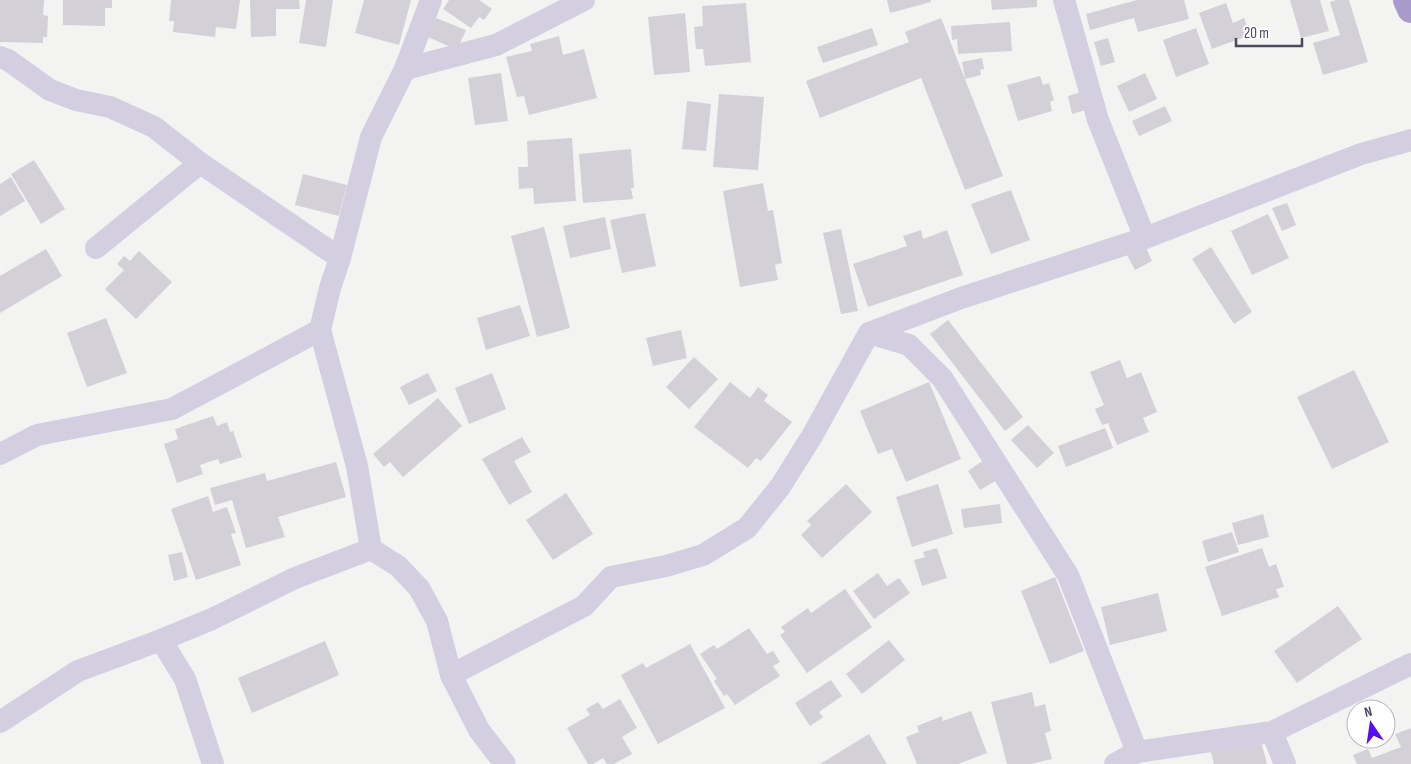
<svg xmlns="http://www.w3.org/2000/svg" width="1411" height="764" font-family="'Sofia Sans Condensed',sans-serif">
  <style>
    .building { fill: #d4d0d8 }
    .lines { fill: none; stroke-linecap: round; stroke-linejoin: round }
    .minor { stroke: #d3cfe1; stroke-width: 22 }
    .trunk { stroke: #a89aca; stroke-width: 28 }
  </style>
  <rect width="100%" height="100%" fill="#f3f3f1"/>
  <g class="building">
    <polygon points="0,0 44,0 43,15 48,16 47,37 43,37 43,43 0,42"/>
    <polygon points="63,0 112,0 112,8 105,8 105,26 63,25"/>
    <polygon points="171,0 240,0 236,29 216,27 215,37 173,32 174,21 169,21"/>
    <polygon points="250,0 299,0 300,9 276,9 276,36 251,37"/>
    <polygon points="306,0 333,0 326,47 299,43"/>
    <polygon points="364,0 411,0 399,45 355,33"/>
    <polygon points="449,0 479,0 492,9 484,20 479,17 471,28 443,9"/>
    <polygon points="887,0 931,0 931,2 890,13"/>
    <polygon points="991,0 1037,0 1037,7 992,10"/>
    <polygon points="1137,0 1184,0 1189,19 1138,32 1134,18 1090,30 1086,14"/>
    <polygon points="1290,0 1320,0 1329,31 1301,38"/>
    <polygon points="1336,0 1349,0 1368,62 1323,75 1313,43 1340,35 1330,2"/>
    <polygon points="746,3 751,62 705,66 703,49 696,49 694,27 703,26 702,6"/>
    <polygon points="1226,3 1233,23 1244,18 1250,35 1212,49 1199,13"/>
    <polygon points="685,13 690,72 654,75 648,17"/>
    <polygon points="436,18 466,30 457,50 428,37"/>
    <polygon points="941,18 1003,176 965,190 921,78 820,118 806,81 909,42 905,32"/>
    <polygon points="1010,22 1012,51 958,54 957,39 952,40 951,26"/>
    <polygon points="872,28 878,45 823,63 817,47"/>
    <polygon points="1196,28 1209,64 1176,77 1163,40"/>
    <polygon points="559,36 563,55 584,49 597,98 529,115 524,96 517,97 506,57 532,51 530,44"/>
    <polygon points="1108,38 1115,62 1101,66 1094,42"/>
    <polygon points="982,58 984,69 980,70 981,75 965,79 962,62"/>
    <polygon points="501,73 508,121 475,125 468,78"/>
    <polygon points="1145,73 1157,99 1129,112 1117,86"/>
    <polygon points="1040,76 1043,85 1049,83 1054,100 1050,102 1052,111 1018,121 1007,85"/>
    <polygon points="1082,92 1086,110 1072,114 1068,96"/>
    <polygon points="719,94 764,97 758,170 713,167"/>
    <polygon points="687,101 711,104 706,151 682,149"/>
    <polygon points="1165,106 1172,121 1139,136 1132,121"/>
    <polygon points="572,138 576,201 534,204 533,188 519,189 518,167 528,167 527,141"/>
    <polygon points="631,149 634,188 631,188 633,199 583,203 579,154"/>
    <polygon points="34,160 65,209 41,224 11,174"/>
    <polygon points="303,174 347,185 339,216 295,205"/>
    <polygon points="11,177 25,201 0,216 0,184"/>
    <polygon points="763,183 768,211 773,210 782,263 775,265 778,280 740,287 723,191"/>
    <polygon points="1011,190 1030,240 991,254 971,204"/>
    <polygon points="1287,203 1296,225 1282,231 1272,208"/>
    <polygon points="645,213 656,266 622,273 610,220"/>
    <polygon points="1268,214 1289,258 1252,275 1231,231"/>
    <polygon points="605,217 611,249 570,258 563,226"/>
    <polygon points="544,227 570,328 537,337 511,236"/>
    <polygon points="841,229 858,311 841,314 823,233"/>
    <polygon points="921,230 923,239 947,230 963,275 868,307 853,264 907,246 903,236"/>
    <polygon points="1145,246 1152,261 1135,270 1127,255"/>
    <polygon points="1211,247 1252,312 1234,324 1192,259"/>
    <polygon points="46,249 62,276 0,313 0,276"/>
    <polygon points="139,251 172,282 136,319 105,289 124,270 117,264 124,256 130,261"/>
    <polygon points="520,305 530,336 486,350 477,318"/>
    <polygon points="106,318 127,373 87,387 67,333"/>
    <polygon points="948,320 1023,417 1005,431 930,334"/>
    <polygon points="681,330 687,358 653,366 646,338"/>
    <polygon points="694,357 718,379 689,409 666,387"/>
    <polygon points="1120,360 1127,378 1141,372 1157,412 1143,418 1149,432 1117,445 1108,423 1102,425 1095,409 1104,405 1090,372"/>
    <polygon points="1354,370 1389,442 1332,469 1297,397"/>
    <polygon points="428,373 437,391 409,405 400,387"/>
    <polygon points="492,373 506,409 469,424 455,388"/>
    <polygon points="730,382 750,398 758,387 768,395 764,401 792,422 761,461 756,458 748,468 694,427"/>
    <polygon points="929,382 961,459 906,482 892,449 878,454 860,411"/>
    <polygon points="438,398 462,426 403,477 390,462 384,467 373,454"/>
    <polygon points="213,416 217,426 227,422 230,432 233,431 242,457 220,464 218,459 200,465 203,474 177,483 164,444 178,439 175,429"/>
    <polygon points="1028,425 1054,453 1037,468 1011,440"/>
    <polygon points="1105,428 1113,448 1066,467 1058,446"/>
    <polygon points="522,437 531,452 514,461 532,492 509,505 482,459"/>
    <polygon points="984,460 997,480 980,490 968,471"/>
    <polygon points="336,462 346,497 278,517 285,537 246,548 232,500 215,505 210,488 265,473 267,481"/>
    <polygon points="846,484 872,512 822,558 801,535 811,525 807,521"/>
    <polygon points="938,484 953,534 912,547 896,497"/>
    <polygon points="566,493 593,534 553,560 526,520"/>
    <polygon points="208,496 213,512 227,507 236,533 231,534 241,565 196,580 171,509"/>
    <polygon points="1000,504 1002,523 964,528 961,509"/>
    <polygon points="1263,514 1269,537 1238,545 1232,523"/>
    <polygon points="1232,532 1239,552 1208,562 1202,541"/>
    <polygon points="937,548 947,578 922,586 914,560 925,557 923,552"/>
    <polygon points="1262,548 1269,567 1276,564 1284,587 1276,589 1279,597 1222,616 1205,567"/>
    <polygon points="182,552 188,577 174,581 168,555"/>
    <polygon points="878,573 887,586 899,578 910,593 874,619 853,591"/>
    <polygon points="1055,577 1084,651 1050,664 1021,591"/>
    <polygon points="845,589 872,627 807,673 780,635 785,632 781,627 808,608 811,613"/>
    <polygon points="1158,593 1167,631 1110,645 1101,607"/>
    <polygon points="1338,606 1362,639 1297,683 1274,651"/>
    <polygon points="749,628 767,654 773,651 780,662 773,666 780,676 735,705 727,694 724,696 714,681 717,679 700,654 714,645 717,649"/>
    <polygon points="889,640 905,660 862,694 846,674"/>
    <polygon points="325,641 339,675 252,713 238,678"/>
    <polygon points="690,644 725,708 658,744 621,675 643,663 646,668"/>
    <polygon points="831,680 842,696 819,712 823,717 810,726 795,703"/>
    <polygon points="1032,692 1035,707 1045,704 1051,731 1045,733 1052,759 1031,764 1007,764 991,702"/>
    <polygon points="620,699 637,728 622,737 632,754 614,764 607,764 603,758 593,764 588,764 567,728 590,715 586,709 598,702 603,709"/>
    <polygon points="971,711 987,753 958,764 917,764 906,737 919,732 917,726 942,716 943,721"/>
    <polygon points="1411,728 1411,764 1357,764 1353,755 1368,749 1372,758 1401,747 1395,734"/>
    <polygon points="869,734 887,764 820,764"/>
    <polygon points="1261,741 1267,764 1214,764 1211,752"/>
  </g>
  <g class="lines">
    <g class="minor">
      <polyline points="1064,0 1098,120 1145,238"/>
      <polyline points="0,57 8,60 50,90 76,100 110,107 154,127 200,163 340,258"/>
      <polyline points="405,69 496,45 584,0"/>
      <polyline points="96,248 200,163"/>
      <polyline points="869,333 909,345 942,378 1068,575 1137,752"/>
      <polyline points="0,454 37,435 172,409 320,330"/>
      <polyline points="371,549 398,566 419,588 437,621 451,675 479,730 505,764"/>
      <polyline points="161,640 185,679 213,764"/>
      <polyline points="451,675 584,606 611,577 666,566 703,555 747,528 780,487 812,436 869,333 961,298 1145,238 1361,154 1411,140"/>
      <polyline points="0,722 78,671 161,640 212,619 295,578 371,549 357,466 320,330 330,288 340,258 371,137 405,69 431,0"/>
      <polyline points="1272,732 1285,764"/>
      <polyline points="1115,764 1137,752 1272,732 1411,664"/>
    </g>
    <polyline class="trunk" points="1407,0 1411,9"/>
  </g>
  <g transform="translate(1371 724) rotate(347)"><circle r="24" fill="#ffffff" stroke="#b8b5bf"/>
  <path d="M0-4L9 19L0 12L-9 19Z" fill="#580fef"/>
  <text y="-8" font-size="14" font-weight="bold" text-anchor="middle" fill="#4d4760">N</text>
  </g>
  <path d="M1236 38v8h66v-8" fill="none" stroke="#4d4760" stroke-width="2.5"/>
  <text x="1244" y="38" font-size="15" fill="#4d4760" stroke="#ffffff" stroke-width="4" paint-order="stroke">20 m</text>
</svg>
